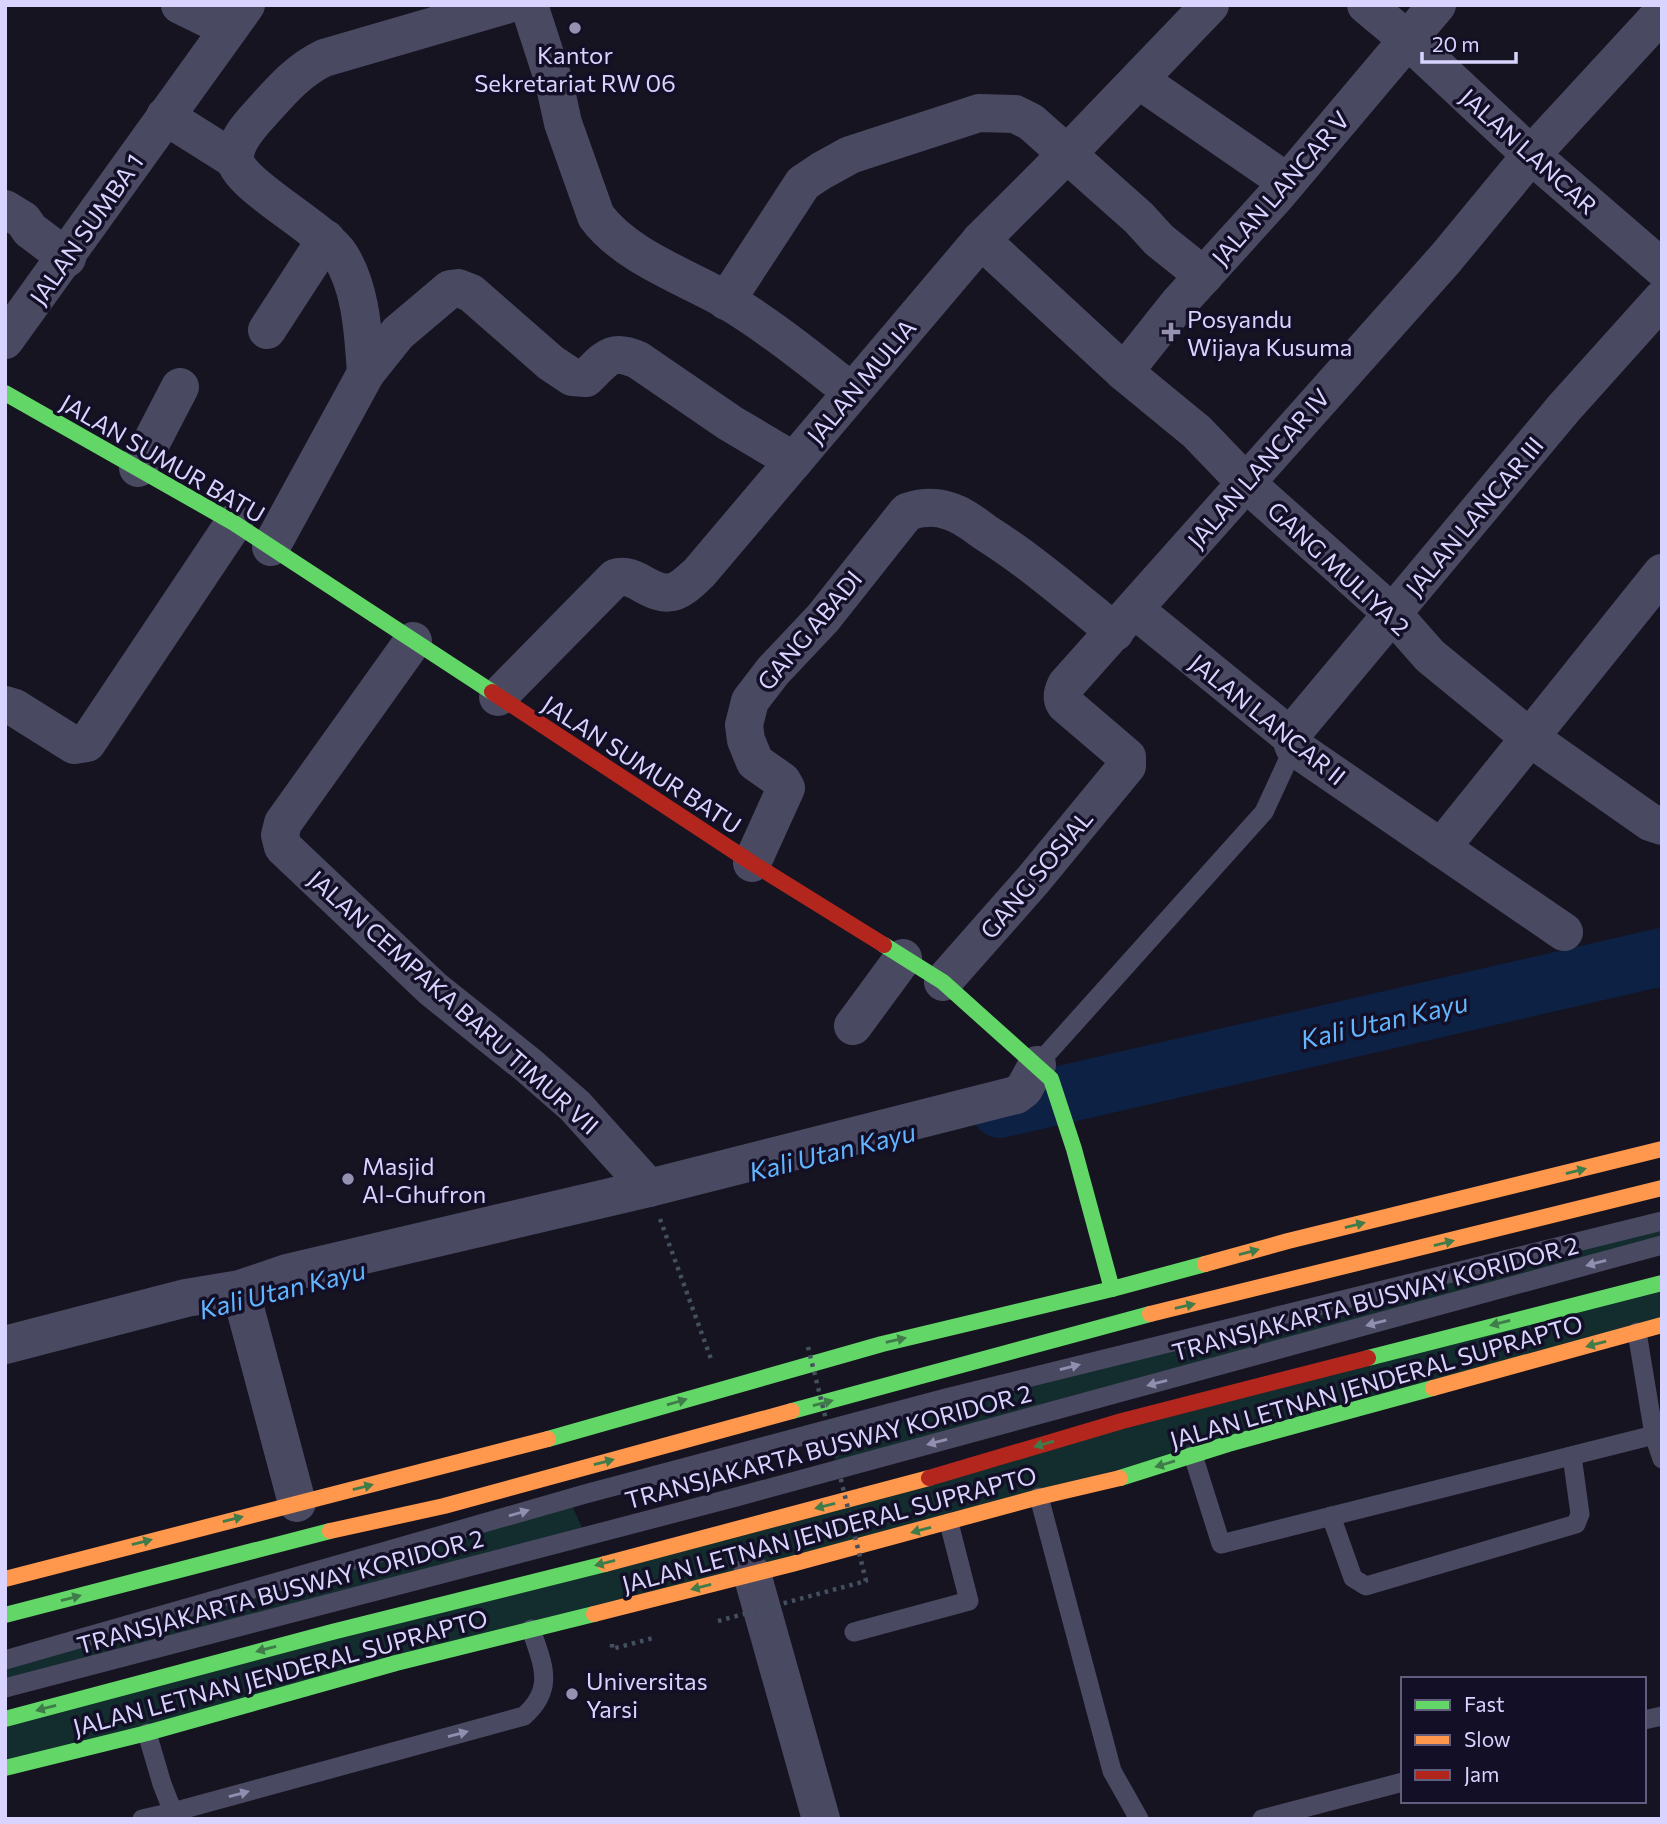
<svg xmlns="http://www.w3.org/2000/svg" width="1667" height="1824" font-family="Commissioner,sans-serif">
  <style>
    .green { fill: #132c2d }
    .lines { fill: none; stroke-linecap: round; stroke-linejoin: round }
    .river { stroke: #0d2144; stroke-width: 58 }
    .path { stroke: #44505f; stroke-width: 4.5; stroke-dasharray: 3.5 5; stroke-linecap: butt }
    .lane { stroke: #4a4962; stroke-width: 19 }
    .street { stroke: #4a4962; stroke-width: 38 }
    .fast { stroke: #63d668; stroke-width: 16 }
    .slow { stroke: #ff974d; stroke-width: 16 }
    .jam { stroke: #b3261e; stroke-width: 16 }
    .path-bridge { stroke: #44505f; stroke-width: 4.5; stroke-dasharray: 3.5 5; stroke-linecap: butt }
    .oneway { fill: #3f7c4a }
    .oneway2 { fill: #928eb0 }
    .poi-dot { fill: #9591b1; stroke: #130f26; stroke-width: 2.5 }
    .labels { text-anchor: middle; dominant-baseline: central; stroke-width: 7; stroke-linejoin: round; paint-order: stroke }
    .poi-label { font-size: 24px; fill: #d9d4ff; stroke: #130f26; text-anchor: start }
    .street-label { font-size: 24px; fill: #d9d4ff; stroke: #130f26 }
    .water-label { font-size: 26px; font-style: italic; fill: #62b6ff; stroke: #130f26 }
  </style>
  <rect width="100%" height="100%" fill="#161421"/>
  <g class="green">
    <polygon points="1662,1221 1662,1246 838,1469 826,1431"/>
    <polygon points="1662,1284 1662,1324 5,1768 5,1719"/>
    <polygon points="569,1499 586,1536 5,1688 5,1657"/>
  </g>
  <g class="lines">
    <polyline class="river" points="1000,1109 1662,957"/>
    <g class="path">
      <polyline points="660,1219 711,1359"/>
      <polyline points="612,1644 612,1649 653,1638"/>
    </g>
    <g class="lane">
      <polyline points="1037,1065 1264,812 1294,747"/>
      <polyline points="1637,1332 1654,1435 1662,1459"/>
      <polyline points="1193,1455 1221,1544 1662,1433"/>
      <polyline points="1039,1497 1112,1771 1139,1819"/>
      <polyline points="1331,1516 1353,1578 1366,1586 1576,1524 1580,1514 1572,1456"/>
      <polyline points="854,1632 969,1601 949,1523"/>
      <polyline points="5,1660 585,1494 946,1398 1662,1221"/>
      <polyline points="5,1688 740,1496 1662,1245"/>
      <polyline points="1644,1720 1662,1716"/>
      <path d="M147,1733L162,1784L173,1812L524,1716C556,1688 542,1663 531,1629"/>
      <polyline points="142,1819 173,1812 175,1819"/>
      <polyline points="1262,1819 1403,1782"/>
    </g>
    <g class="street">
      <polyline points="180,5 227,28"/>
      <path d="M529,5L554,82L563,123L596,216C625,256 684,276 726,300C771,327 811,360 852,392"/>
      <polyline points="1366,5 1408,40 1531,155 1662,268"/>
      <polyline points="1139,80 1287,182"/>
      <polyline points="165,116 235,160"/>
      <polyline points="5,209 23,220 30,230 67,258"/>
      <polyline points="981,240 1124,372 1197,432 1246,483 1393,614 1430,656 1529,737 1650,822 1662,826"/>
      <polyline points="726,301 803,183 821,171 850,155 979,113 1015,114 1031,122 1139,218 1159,240 1204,276"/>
      <polyline points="267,330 326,239"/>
      <polyline points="5,340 246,5"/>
      <polyline points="1124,372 1178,304 1275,197 1437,5"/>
      <path d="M366,373C363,334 362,290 340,255C323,229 236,183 235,159C234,142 250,125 260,114C280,92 297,71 324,58L506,5"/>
      <polyline points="138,468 180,387"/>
      <path d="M271,547L366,373L398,333L450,289L458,288L471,293L551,363L572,377L586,378C606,359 610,348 638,360L730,423L794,461"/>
      <polyline points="1135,610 1290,736 1294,747 1564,932"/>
      <polyline points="413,641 283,823 280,835 283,847 433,989 528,1065 575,1106 649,1188"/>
      <path d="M498,697L615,578C635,571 651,597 672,592C682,590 691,580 699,573L981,240L1067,154L1210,5"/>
      <polyline points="5,705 15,708 74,745 87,743 234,523"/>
      <polyline points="1290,736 1564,408 1662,299"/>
      <polyline points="1441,848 1662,573"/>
      <path d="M752,863L786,788L782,781L755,762L746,740L744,725L750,701L773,671L823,618L907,512C921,507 935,506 949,511C963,515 975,525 986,533C1032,562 1073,598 1115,632"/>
      <path d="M943,982L1033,880L1127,766V757L1065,704C1061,698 1063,691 1066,685L1446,258L1531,155L1662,13"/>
      <polyline points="853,1026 903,958"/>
      <polyline points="240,1289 297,1503"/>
      <polyline points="5,1345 186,1298 240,1289 287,1273 649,1188 1016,1095 1024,1089 1037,1065"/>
      <polyline points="752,1574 821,1819"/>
    </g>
    <g class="fast">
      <polyline points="5,393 234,523 492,692"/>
      <polyline points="884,945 943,982 1051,1079 1074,1149 1112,1289"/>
      <polyline points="1368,1358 1662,1283"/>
      <polyline points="792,1411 1150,1314"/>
      <polyline points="548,1439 882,1344 1112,1289 1205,1264"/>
      <polyline points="1120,1478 1228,1444 1433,1388"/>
      <polyline points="5,1615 330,1531"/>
      <polyline points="5,1719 332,1632 605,1564"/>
      <polyline points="5,1768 147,1733 396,1663 594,1614"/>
    </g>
    <g class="slow">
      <polyline points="1205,1264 1288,1241 1662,1149"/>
      <polyline points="1150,1314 1662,1188"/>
      <polyline points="1433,1388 1662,1325"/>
      <polyline points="330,1531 444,1506 792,1411"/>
      <polyline points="605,1564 929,1478"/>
      <polyline points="5,1579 548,1439"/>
      <polyline points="594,1614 792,1564 1039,1497 1120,1478"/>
    </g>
    <g class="jam">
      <polyline points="492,692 752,863 884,945"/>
      <polyline points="929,1478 1122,1421 1368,1358"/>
    </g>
    <polyline class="path-bridge" points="718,1621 866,1581 808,1347"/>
  </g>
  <defs><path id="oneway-solid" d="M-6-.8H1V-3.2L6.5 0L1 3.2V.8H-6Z" transform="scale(1.75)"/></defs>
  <g class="oneway">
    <use href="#oneway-solid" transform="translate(1576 1171) rotate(-14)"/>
    <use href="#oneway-solid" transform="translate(1355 1225) rotate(-14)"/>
    <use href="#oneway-solid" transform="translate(1444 1243) rotate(-14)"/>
    <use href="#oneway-solid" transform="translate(1249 1252) rotate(-15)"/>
    <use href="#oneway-solid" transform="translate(1185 1306) rotate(-13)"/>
    <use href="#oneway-solid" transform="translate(1500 1323) rotate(166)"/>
    <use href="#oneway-solid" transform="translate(896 1340) rotate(-13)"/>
    <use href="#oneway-solid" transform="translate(1596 1344) rotate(165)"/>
    <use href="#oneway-solid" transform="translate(677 1402) rotate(-16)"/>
    <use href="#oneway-solid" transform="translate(823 1403) rotate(-15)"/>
    <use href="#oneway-solid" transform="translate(1044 1444) rotate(164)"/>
    <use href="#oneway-solid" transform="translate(604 1462) rotate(-15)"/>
    <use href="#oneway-solid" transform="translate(1165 1464) rotate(163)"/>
    <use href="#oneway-solid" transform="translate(363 1487) rotate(-14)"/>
    <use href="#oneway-solid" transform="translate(825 1506) rotate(166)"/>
    <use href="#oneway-solid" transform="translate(233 1519) rotate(-14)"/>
    <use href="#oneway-solid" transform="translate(921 1530) rotate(165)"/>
    <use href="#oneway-solid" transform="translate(142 1542) rotate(-14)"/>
    <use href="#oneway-solid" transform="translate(605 1563) rotate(166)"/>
    <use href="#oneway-solid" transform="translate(701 1587) rotate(166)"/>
    <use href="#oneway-solid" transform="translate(71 1598) rotate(-15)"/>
    <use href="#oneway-solid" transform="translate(266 1649) rotate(165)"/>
    <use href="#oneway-solid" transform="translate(46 1708) rotate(165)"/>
  </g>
  <g class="oneway2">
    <use href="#oneway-solid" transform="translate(1596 1263) rotate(165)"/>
    <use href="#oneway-solid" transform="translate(1376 1323) rotate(165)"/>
    <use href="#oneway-solid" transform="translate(1070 1367) rotate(-14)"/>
    <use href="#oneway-solid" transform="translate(1157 1383) rotate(165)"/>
    <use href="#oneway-solid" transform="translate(937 1442) rotate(165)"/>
    <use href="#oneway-solid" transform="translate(519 1513) rotate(-16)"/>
    <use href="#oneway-solid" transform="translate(458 1734) rotate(-15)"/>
    <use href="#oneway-solid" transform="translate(239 1794) rotate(-15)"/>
  </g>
  <g class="poi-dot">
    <circle cx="575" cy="28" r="7"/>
    <path d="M1167.5 321.5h7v7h7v7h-7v7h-7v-7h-7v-7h7z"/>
    <circle cx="348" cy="1179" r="7"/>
    <circle cx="572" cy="1694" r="7"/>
  </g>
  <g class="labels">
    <g class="poi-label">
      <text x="575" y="54" text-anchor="middle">Kantor<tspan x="575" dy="28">Sekretariat RW 06</tspan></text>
      <text x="1187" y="318">Posyandu<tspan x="1187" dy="28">Wijaya Kusuma</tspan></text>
      <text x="362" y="1165">Masjid<tspan x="362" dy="28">Al-Ghufron</tspan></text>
      <text x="586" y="1680">Universitas<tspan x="586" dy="28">Yarsi</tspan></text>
    </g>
    <g class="street-label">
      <text transform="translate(1529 151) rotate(42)">JALAN LANCAR</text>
      <text transform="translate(1280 188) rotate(-49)">JALAN LANCAR V</text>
      <text transform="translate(86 229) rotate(-55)">JALAN SUMBA 1</text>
      <text transform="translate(861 381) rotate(-50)">JALAN MULIA</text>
      <text transform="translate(163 458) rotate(30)">JALAN SUMUR BATU</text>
      <text transform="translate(1258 468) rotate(-49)">JALAN LANCAR IV</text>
      <text transform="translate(1474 516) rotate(-50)">JALAN LANCAR III</text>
      <text transform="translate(1339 568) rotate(43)">GANG MULIYA 2</text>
      <text transform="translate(809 630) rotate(-50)">GANG ABADI</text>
      <text transform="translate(1268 719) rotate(39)">JALAN LANCAR II</text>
      <text transform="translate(642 764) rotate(33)">JALAN SUMUR BATU</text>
      <text transform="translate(1036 874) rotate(-50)">GANG SOSIAL</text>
      <text transform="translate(454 1002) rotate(42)">JALAN CEMPAKA BARU TIMUR VII</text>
      <text transform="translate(1375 1298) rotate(-15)">TRANSJAKARTA BUSWAY KORIDOR 2</text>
      <text transform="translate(1376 1381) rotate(-16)">JALAN LETNAN JENDERAL SUPRAPTO</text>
      <text transform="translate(828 1446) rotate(-15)">TRANSJAKARTA BUSWAY KORIDOR 2</text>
      <text transform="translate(829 1529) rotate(-15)">JALAN LETNAN JENDERAL SUPRAPTO</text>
      <text transform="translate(280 1591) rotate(-15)">TRANSJAKARTA BUSWAY KORIDOR 2</text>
      <text transform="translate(280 1672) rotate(-15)">JALAN LETNAN JENDERAL SUPRAPTO</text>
    </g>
    <g class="water-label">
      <text transform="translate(1384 1020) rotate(-13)">Kali Utan Kayu</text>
      <text transform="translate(832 1151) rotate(-14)">Kali Utan Kayu</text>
      <text transform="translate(282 1289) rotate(-14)">Kali Utan Kayu</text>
    </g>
  </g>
  <rect width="1667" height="1824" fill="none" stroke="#d9d4ff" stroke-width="14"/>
  <rect x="1401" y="1677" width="245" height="126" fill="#130f26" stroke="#625e7d" stroke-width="2"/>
  <rect x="1415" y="1700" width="35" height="10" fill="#63d668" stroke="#625e7d" stroke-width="2"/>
  <text x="1464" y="1712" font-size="21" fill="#d9d4ff">Fast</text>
  <rect x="1415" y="1735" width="35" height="10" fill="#ff974d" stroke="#625e7d" stroke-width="2"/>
  <text x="1464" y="1747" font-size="21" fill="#d9d4ff">Slow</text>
  <rect x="1415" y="1770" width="35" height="10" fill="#b3261e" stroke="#625e7d" stroke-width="2"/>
  <text x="1464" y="1782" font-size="21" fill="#d9d4ff">Jam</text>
  <path d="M1422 52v10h94v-10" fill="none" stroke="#d9d4ff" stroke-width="3.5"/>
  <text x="1432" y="52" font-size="21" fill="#d9d4ff" stroke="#130f26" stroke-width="5" paint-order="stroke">20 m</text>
</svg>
